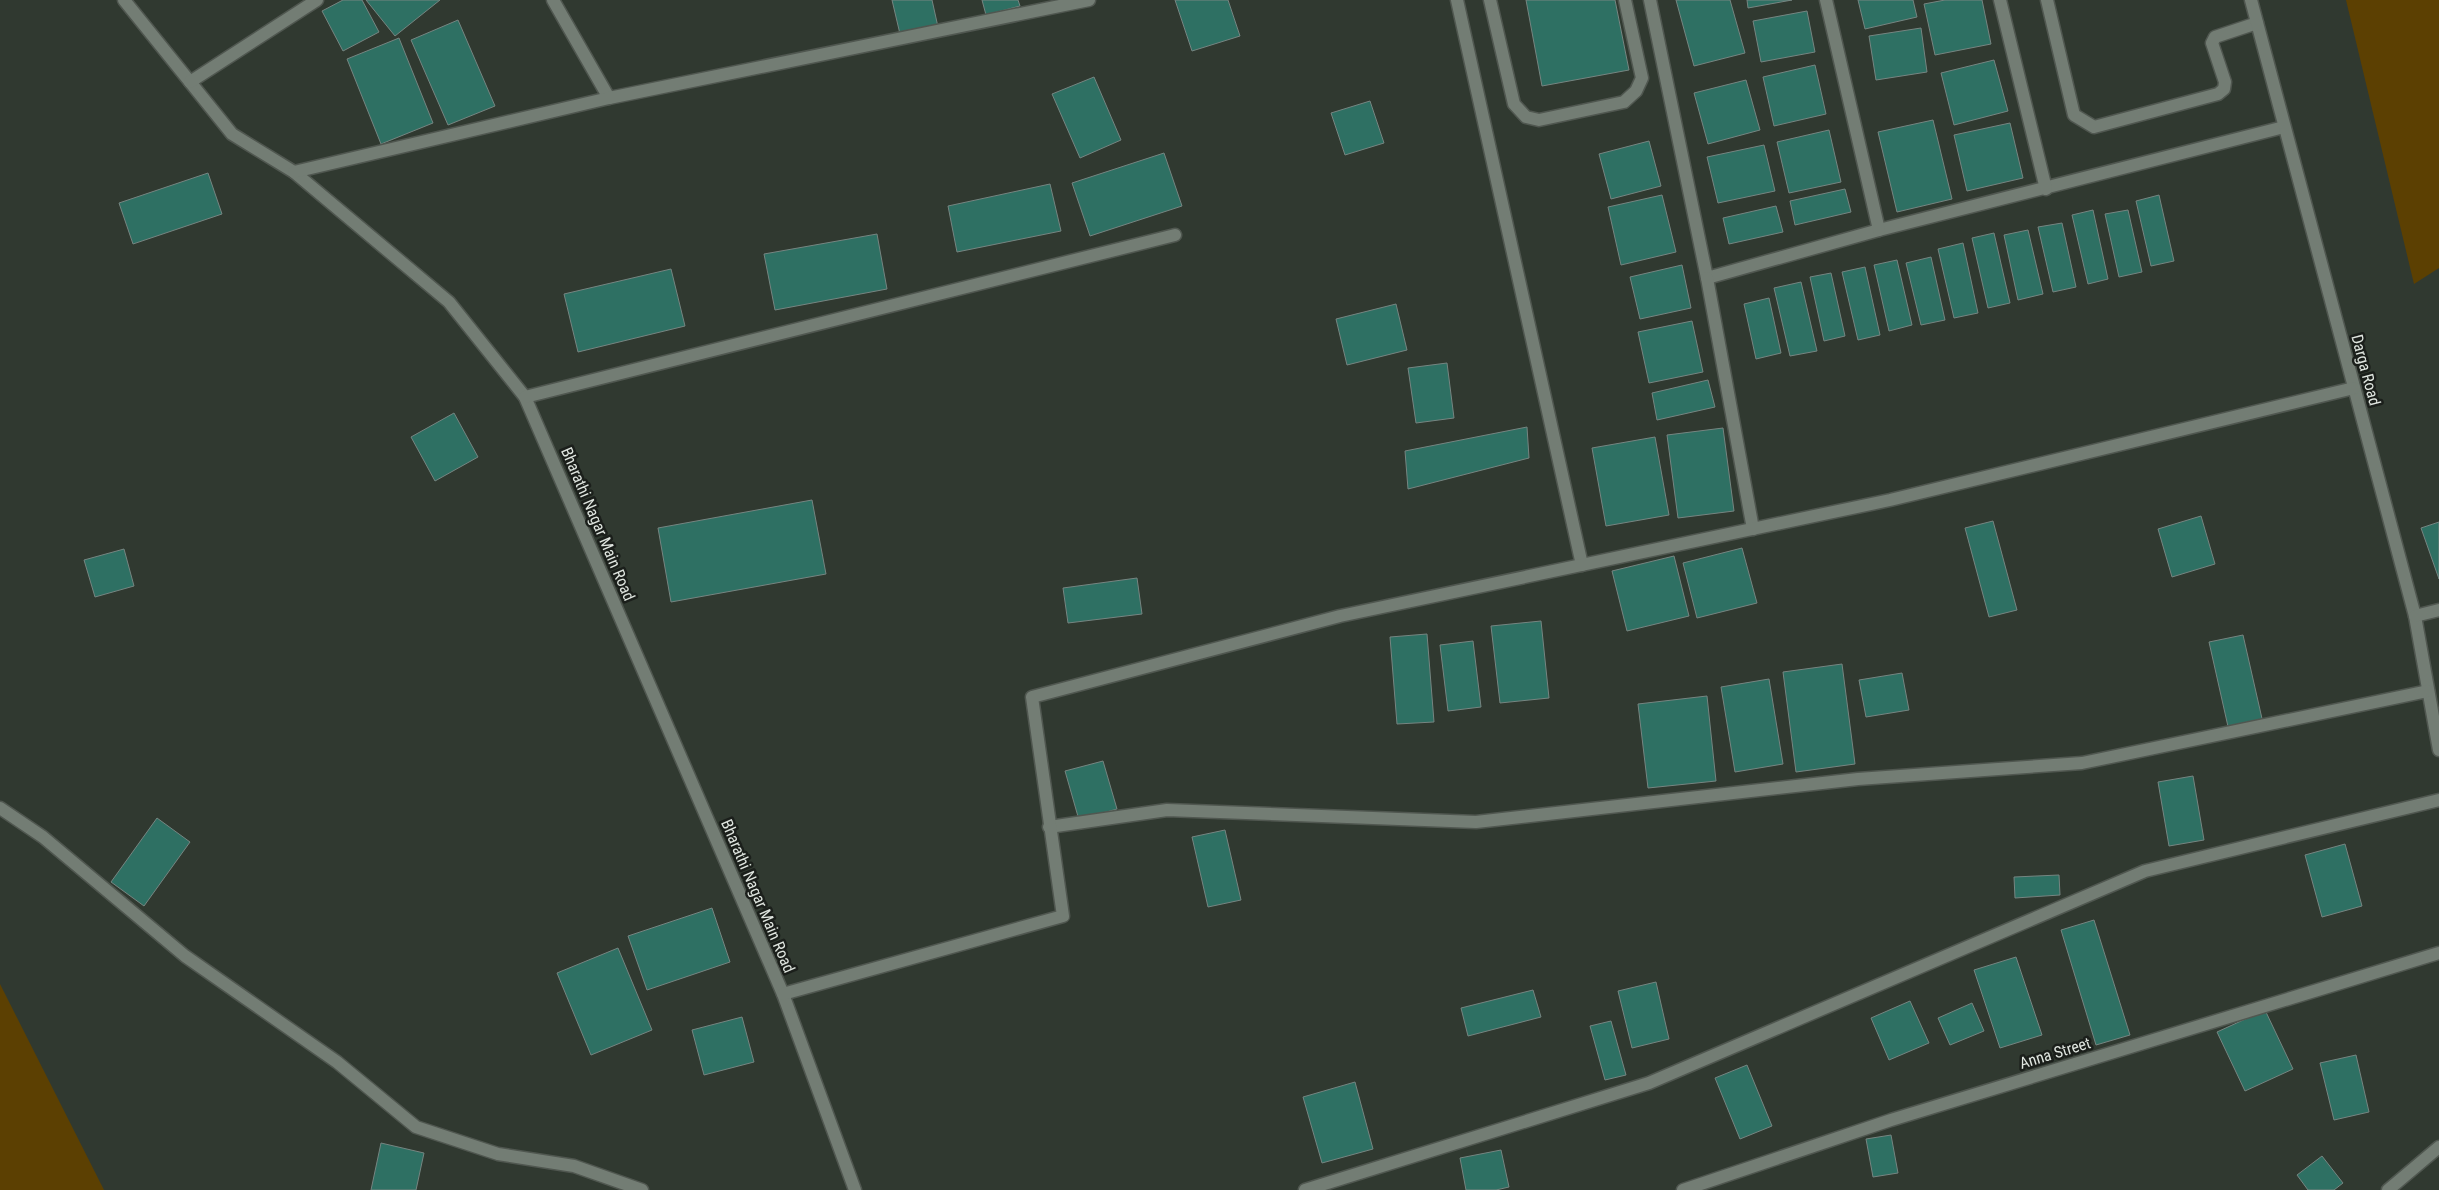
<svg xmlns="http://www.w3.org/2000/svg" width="2439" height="1190" font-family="'Roboto Condensed',sans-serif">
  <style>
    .green { fill: #5c4002 }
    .building { fill: #2e7063; stroke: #768581 }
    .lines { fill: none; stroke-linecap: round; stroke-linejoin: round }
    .minor-casing { stroke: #505750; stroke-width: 15 }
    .minor { stroke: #737d74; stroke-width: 12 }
    .labels { text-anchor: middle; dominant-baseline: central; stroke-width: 5; stroke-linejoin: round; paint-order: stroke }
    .street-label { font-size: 16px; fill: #e0e6e0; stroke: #1b1f1b }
  </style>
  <rect width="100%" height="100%" fill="#303930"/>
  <g class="green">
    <polygon points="2346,0 2439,0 2439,268 2414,284"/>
    <polygon points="0,984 104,1190 0,1190"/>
  </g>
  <g class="building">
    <polygon points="343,0 362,0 379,32 343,51 322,11"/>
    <polygon points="366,0 440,0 395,36"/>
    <polygon points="892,0 932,0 938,27 900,34"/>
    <polygon points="982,0 1018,0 1020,6 986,15"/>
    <polygon points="1175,0 1228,0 1240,36 1192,51"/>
    <polygon points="1526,0 1615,0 1629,70 1542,86"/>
    <polygon points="1676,0 1730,0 1745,53 1694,66"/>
    <polygon points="1747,0 1792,0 1748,8"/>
    <polygon points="1858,0 1913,0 1917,17 1865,29"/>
    <polygon points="1945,0 1982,0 1991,44 1935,55 1924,4"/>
    <polygon points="1807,11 1815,52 1761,62 1753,21"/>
    <polygon points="458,20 495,106 448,125 411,40"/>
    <polygon points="1921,28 1927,72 1876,80 1869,36"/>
    <polygon points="399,38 433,123 381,144 347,59"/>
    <polygon points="1994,60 2008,111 1954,125 1941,73"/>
    <polygon points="1815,65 1826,114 1774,126 1763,77"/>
    <polygon points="1094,77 1121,140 1080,158 1052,94"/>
    <polygon points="1746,80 1760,130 1708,144 1694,93"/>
    <polygon points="1370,101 1384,143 1345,155 1331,113"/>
    <polygon points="1933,120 1952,199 1897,212 1878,132"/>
    <polygon points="2010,123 2023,178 1967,191 1954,135"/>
    <polygon points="1829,130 1841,182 1789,193 1777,142"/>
    <polygon points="1649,141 1661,186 1611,199 1599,154"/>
    <polygon points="1764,145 1775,191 1718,203 1707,157"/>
    <polygon points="1164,153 1182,206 1090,236 1072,183"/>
    <polygon points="208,173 222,214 133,244 119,203"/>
    <polygon points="1050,184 1061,231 957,252 948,206"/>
    <polygon points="1845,189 1851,212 1795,225 1790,201"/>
    <polygon points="1662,195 1676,252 1621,265 1608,207"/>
    <polygon points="2159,195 2174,261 2151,266 2136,201"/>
    <polygon points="1776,206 1783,232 1729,244 1723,218"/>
    <polygon points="2093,210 2108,279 2088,284 2072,215"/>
    <polygon points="2128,210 2142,272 2119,277 2105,214"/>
    <polygon points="2062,223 2076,287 2053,292 2038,227"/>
    <polygon points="2028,230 2043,294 2018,300 2004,235"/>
    <polygon points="1994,233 2010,303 1988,308 1972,238"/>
    <polygon points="877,234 887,289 775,310 764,254"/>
    <polygon points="1963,243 1978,313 1954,318 1938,249"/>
    <polygon points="1931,257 1945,320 1921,325 1906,263"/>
    <polygon points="1897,260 1912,325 1889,331 1874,265"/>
    <polygon points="1682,265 1691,308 1640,319 1630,277"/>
    <polygon points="1865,267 1880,335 1858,340 1842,272"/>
    <polygon points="671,269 685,326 578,352 564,294"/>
    <polygon points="1831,273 1845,336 1824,341 1810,277"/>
    <polygon points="1801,282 1817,351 1790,356 1774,288"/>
    <polygon points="1769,298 1781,353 1756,359 1744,304"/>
    <polygon points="1396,304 1407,350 1347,365 1336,319"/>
    <polygon points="1692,321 1703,372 1649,383 1638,332"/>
    <polygon points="1447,363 1454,418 1416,423 1408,368"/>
    <polygon points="1708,380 1715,407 1657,420 1652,393"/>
    <polygon points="454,413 478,457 435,481 411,437"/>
    <polygon points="1527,427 1529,458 1408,489 1405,451"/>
    <polygon points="1723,428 1734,511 1678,518 1667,435"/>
    <polygon points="1655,437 1669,515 1606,526 1592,448"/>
    <polygon points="812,500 826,574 671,602 658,528"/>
    <polygon points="2201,516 2215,564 2172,577 2158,529"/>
    <polygon points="1993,521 2017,610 1989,617 1965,528"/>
    <polygon points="2439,522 2439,579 2421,528"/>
    <polygon points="1742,548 1757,603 1697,618 1683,563"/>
    <polygon points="124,549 134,586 95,597 84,560"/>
    <polygon points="1674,556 1689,616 1627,631 1612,571"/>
    <polygon points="1137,578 1142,614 1068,623 1063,588"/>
    <polygon points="1541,621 1549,698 1500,703 1491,626"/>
    <polygon points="1427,634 1434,722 1397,724 1390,637"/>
    <polygon points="2243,635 2263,723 2229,731 2209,642"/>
    <polygon points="1473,641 1481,707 1448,711 1440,645"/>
    <polygon points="1842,664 1855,764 1796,772 1783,672"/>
    <polygon points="1902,673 1909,710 1866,717 1859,680"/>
    <polygon points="1769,679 1783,764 1735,772 1721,687"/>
    <polygon points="1707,696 1716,781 1648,788 1638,704"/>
    <polygon points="1103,761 1117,809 1079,820 1065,771"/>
    <polygon points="2193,776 2204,840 2169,846 2158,782"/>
    <polygon points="157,818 190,842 144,906 111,882"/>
    <polygon points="1225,830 1241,900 1208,907 1192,837"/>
    <polygon points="2345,844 2362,906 2322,917 2305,855"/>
    <polygon points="2059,875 2060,895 2015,898 2014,877"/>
    <polygon points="712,908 730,962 647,990 628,936"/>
    <polygon points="2094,920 2130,1035 2096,1045 2061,930"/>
    <polygon points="618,948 652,1030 591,1055 557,973"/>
    <polygon points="2016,957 2042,1035 2000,1048 1974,970"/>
    <polygon points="1656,982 1669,1039 1632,1048 1618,991"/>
    <polygon points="1533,990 1541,1017 1468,1036 1461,1008"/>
    <polygon points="1910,1001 1929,1043 1889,1060 1871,1018"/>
    <polygon points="1972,1003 1984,1031 1950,1045 1938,1018"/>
    <polygon points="2265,1010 2293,1069 2245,1091 2217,1032"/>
    <polygon points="742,1017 754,1062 704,1075 692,1030"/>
    <polygon points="1611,1021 1626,1075 1605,1080 1590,1026"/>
    <polygon points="2356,1055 2369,1112 2334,1120 2320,1063"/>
    <polygon points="1747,1065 1772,1126 1740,1139 1715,1078"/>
    <polygon points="1355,1082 1373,1149 1322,1163 1303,1097"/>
    <polygon points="1891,1135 1898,1173 1873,1177 1866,1139"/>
    <polygon points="381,1143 424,1153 416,1190 371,1190"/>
    <polygon points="1501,1150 1509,1187 1496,1190 1466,1190 1460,1158"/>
    <polygon points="2322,1156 2343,1183 2334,1190 2308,1190 2297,1175"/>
  </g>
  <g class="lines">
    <g class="minor-casing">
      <g id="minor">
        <polyline points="124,0 232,134 294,172 449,302 525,397 783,994 855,1190"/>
        <polyline points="553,0 609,98"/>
        <polyline points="1457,0 1582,565"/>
        <polyline points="1490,0 1514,104 1526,117 1539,120 1624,102 1636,91 1642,78 1625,0"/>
        <polyline points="1650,0 1707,278 1879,230 2284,127"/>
        <polyline points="1826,0 1879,230"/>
        <polyline points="2000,0 2046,189"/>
        <polyline points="2047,0 2074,115 2094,127 2218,94 2224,89 2225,82 2212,43 2215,37 2257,23"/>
        <polyline points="2251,0 2415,616 2439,750"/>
        <polyline points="190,82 317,0"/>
        <polyline points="294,172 609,98 1089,0"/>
        <polyline points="1707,278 1753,529"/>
        <polyline points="525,397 1175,235"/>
        <polyline points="2415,616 2439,610"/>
        <polyline points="0,808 43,837 185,956 337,1062 416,1127 498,1154 574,1166 642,1190"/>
        <polyline points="1049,827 1167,810 1476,822 1858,779 2082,763 2428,691"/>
        <polyline points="783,994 1063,916 1032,697 1340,616 1890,500 2354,388"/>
        <polyline points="1305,1190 1649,1083 2145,871 2439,800"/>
        <polyline points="1683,1190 1891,1120 2439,953"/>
        <polyline points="2388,1190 2439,1147"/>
      </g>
    </g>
    <use href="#minor" class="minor"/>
  </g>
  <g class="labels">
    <g class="street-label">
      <text transform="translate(2366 370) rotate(75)">Darga Road</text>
      <text transform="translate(598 524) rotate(67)">Bharathi Nagar Main Road</text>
      <text transform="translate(758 896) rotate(67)">Bharathi Nagar Main Road</text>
      <text transform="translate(2055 1053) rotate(-17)">Anna Street</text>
    </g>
  </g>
</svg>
